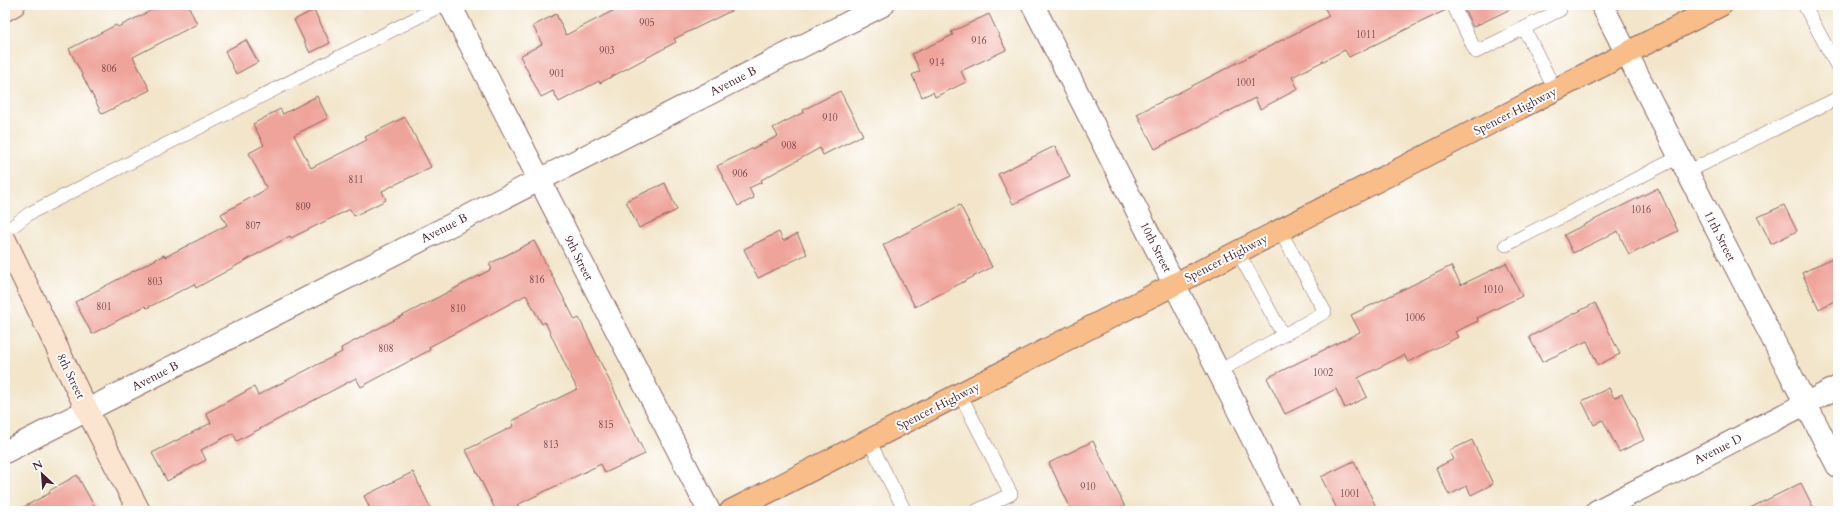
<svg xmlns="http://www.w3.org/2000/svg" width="1843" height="516" font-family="Cardo,serif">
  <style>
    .building { fill: #efa49b }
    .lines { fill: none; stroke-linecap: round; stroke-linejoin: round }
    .lane-casing { stroke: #856463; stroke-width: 14 }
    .street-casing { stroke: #856463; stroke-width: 24 }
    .secondary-casing { stroke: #856463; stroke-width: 24 }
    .primary-casing { stroke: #856463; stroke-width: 24 }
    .lane { stroke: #fff; stroke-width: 13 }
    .street { stroke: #fff; stroke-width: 22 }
    .secondary { stroke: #fce5d0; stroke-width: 22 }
    .primary { stroke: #f8bd89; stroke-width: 22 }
    .labels { text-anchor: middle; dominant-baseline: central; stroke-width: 4; stroke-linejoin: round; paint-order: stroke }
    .number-label { font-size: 10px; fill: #734047 }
    .street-label { font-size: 12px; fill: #4a1f2b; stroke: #fff }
  </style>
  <rect width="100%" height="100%" fill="#fff"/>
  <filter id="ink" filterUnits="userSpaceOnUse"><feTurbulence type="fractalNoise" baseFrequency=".025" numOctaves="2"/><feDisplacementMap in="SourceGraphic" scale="8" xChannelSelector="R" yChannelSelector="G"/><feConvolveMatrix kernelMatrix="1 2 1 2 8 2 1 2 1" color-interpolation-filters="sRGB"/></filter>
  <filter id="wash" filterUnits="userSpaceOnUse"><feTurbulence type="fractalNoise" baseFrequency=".012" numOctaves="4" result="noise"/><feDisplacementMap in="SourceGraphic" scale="16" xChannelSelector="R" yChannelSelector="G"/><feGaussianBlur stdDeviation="0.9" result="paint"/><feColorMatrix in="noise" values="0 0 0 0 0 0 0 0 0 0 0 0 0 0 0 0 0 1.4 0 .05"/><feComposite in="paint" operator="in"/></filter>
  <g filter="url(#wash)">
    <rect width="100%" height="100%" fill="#f2e5ca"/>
    <g id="blocks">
      <g class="building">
        <polygon points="162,5 188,5 197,24 133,57 150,90 102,114 69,49 116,25 118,27"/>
        <polygon points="624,5 743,5 674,39 676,42 600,83 599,81 559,102 553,91 541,97 520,56 542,44 533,26 556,14 566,35"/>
        <polygon points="1323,5 1445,5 1446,10 1349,57 1345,50 1292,77 1298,89 1260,109 1255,98 1155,149 1137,114 1329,16"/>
        <polygon points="1462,5 1519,5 1473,27"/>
        <polygon points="314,10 330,43 310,53 294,20"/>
        <polygon points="989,14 1006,50 961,71 966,82 935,97 933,92 922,97 912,75 920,71 912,54 953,35 951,32"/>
        <polygon points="246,40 258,62 236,74 225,51"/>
        <polygon points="840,91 863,135 823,155 820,148 761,180 762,182 749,188 754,198 738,206 717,166 778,136 773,128 804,112 803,110"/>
        <polygon points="317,96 328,118 294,135 311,168 367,140 365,137 405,117 431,167 382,191 386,200 354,216 350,209 291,238 290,236 196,288 194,284 147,308 145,306 92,334 75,302 164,255 165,257 227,225 221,214 267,189 249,153 264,145 253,124 280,109 283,114"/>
        <polygon points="1055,146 1070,177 1013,204 998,174"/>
        <polygon points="665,183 677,210 639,228 626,201"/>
        <polygon points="1658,188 1678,231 1629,255 1618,231 1573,253 1564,235"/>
        <polygon points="960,205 992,267 915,307 883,245"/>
        <polygon points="1784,205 1797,231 1771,244 1758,217"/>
        <polygon points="779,232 783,241 797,234 807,254 758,278 744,249"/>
        <polygon points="534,241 575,320 579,318 645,454 605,473 601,464 517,505 520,511 496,511 466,450 514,426 512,421 577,389 545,322 542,324 526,295 429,347 430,350 361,387 356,378 237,441 233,433 201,450 206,460 167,481 152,453 211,423 206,413 254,387 258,395 342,352 341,348 492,269 489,264"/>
        <polygon points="1838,255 1838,299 1819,309 1802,273"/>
        <polygon points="1506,263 1522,296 1477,318 1478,321 1455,332 1458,337 1408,362 1404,355 1358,378 1367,397 1345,408 1336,389 1285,414 1267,378 1360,332 1351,315 1451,266 1461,285"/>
        <polygon points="1595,303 1620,354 1598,365 1587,341 1542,362 1529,337"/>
        <polygon points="1609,388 1614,398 1622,394 1644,440 1619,452 1603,420 1594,425 1582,401"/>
        <polygon points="1472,440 1493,484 1471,495 1467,486 1449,495 1436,468 1454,459 1449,451"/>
        <polygon points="1093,441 1127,511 1072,511 1049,463"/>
        <polygon points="1354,461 1378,511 1338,511 1321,477"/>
        <polygon points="413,472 432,511 371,511 364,496"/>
        <polygon points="77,475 97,511 16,511 50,493 49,491"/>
        <polygon points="1801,483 1815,511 1744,511"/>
      </g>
    </g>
  </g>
  <g filter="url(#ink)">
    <use href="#blocks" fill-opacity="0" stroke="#856463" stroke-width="1"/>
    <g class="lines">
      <g class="lane-casing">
        <g id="lane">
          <polyline points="1453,5 1476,52 1560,10 1557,5"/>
          <polyline points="1804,5 1838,68"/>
          <polyline points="1524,28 1555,90"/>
          <polyline points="1687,172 1838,98"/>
          <polyline points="5,232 30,213 442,5"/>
          <polyline points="1506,245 1679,157"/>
          <polyline points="1238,252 1283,335"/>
          <polyline points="1219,371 1325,312 1280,231"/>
          <polyline points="960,394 1011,494 976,511"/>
          <polyline points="869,441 905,511"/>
        </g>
      </g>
      <g class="street-casing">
        <g id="street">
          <polyline points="450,5 709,511"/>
          <polyline points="1033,5 1289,511"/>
          <polyline points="1602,5 1838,467"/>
          <polyline points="5,452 883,5"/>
          <polyline points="1597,511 1838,387"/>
        </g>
      </g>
      <g class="secondary-casing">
        <g id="secondary">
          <polyline points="5,10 14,5"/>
          <polyline points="5,240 87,410 139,511"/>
        </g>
      </g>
      <g class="primary-casing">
        <polyline id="primary" points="731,511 1721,5"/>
      </g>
      <use href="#lane" class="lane"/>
      <use href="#street" class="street"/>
      <use href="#secondary" class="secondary"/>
      <use href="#primary" class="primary"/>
    </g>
  </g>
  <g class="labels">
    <g class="number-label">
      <text x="647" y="23">905</text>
      <text x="1366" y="35">1011</text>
      <text x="979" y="41">916</text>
      <text x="607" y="51">903</text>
      <text x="937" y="63">914</text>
      <text x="109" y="69">806</text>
      <text x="557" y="74">901</text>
      <text x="1246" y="83">1001</text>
      <text x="830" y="118">910</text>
      <text x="789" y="146">908</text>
      <text x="740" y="174">906</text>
      <text x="356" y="180">811</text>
      <text x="303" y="207">809</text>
      <text x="1641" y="210">1016</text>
      <text x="253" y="226">807</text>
      <text x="537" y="280">816</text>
      <text x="155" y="282">803</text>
      <text x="1493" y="290">1010</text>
      <text x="104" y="307">801</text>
      <text x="458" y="309">810</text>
      <text x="1415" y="318">1006</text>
      <text x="386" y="349">808</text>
      <text x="1323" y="373">1002</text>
      <text x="606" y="425">815</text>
      <text x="551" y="445">813</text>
      <text x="1088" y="487">910</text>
      <text x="1350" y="494">1001</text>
    </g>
    <g class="street-label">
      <text transform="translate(733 81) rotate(-27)">Avenue B</text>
      <text transform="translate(1515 111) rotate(-27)">Spencer Highway</text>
      <text transform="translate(444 228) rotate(-27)">Avenue B</text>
      <text transform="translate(1720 236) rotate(63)">11th Street</text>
      <text transform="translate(1156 247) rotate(63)">10th Street</text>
      <text transform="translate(579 258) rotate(63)">9th Street</text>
      <text transform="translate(1226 258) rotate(-27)">Spencer Highway</text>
      <text transform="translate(71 376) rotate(64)">8th Street</text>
      <text transform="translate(155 376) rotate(-27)">Avenue B</text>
      <text transform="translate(938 406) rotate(-27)">Spencer Highway</text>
      <text transform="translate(1718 449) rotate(-27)">Avenue D</text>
    </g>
  </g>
  <rect width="1843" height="516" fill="none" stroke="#fff" stroke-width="20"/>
  <g transform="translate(42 474) rotate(334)" stroke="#ffffff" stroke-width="3" paint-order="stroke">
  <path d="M0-3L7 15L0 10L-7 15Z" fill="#4a1f2b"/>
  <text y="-6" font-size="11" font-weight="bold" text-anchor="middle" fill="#4a1f2b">N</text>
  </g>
</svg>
